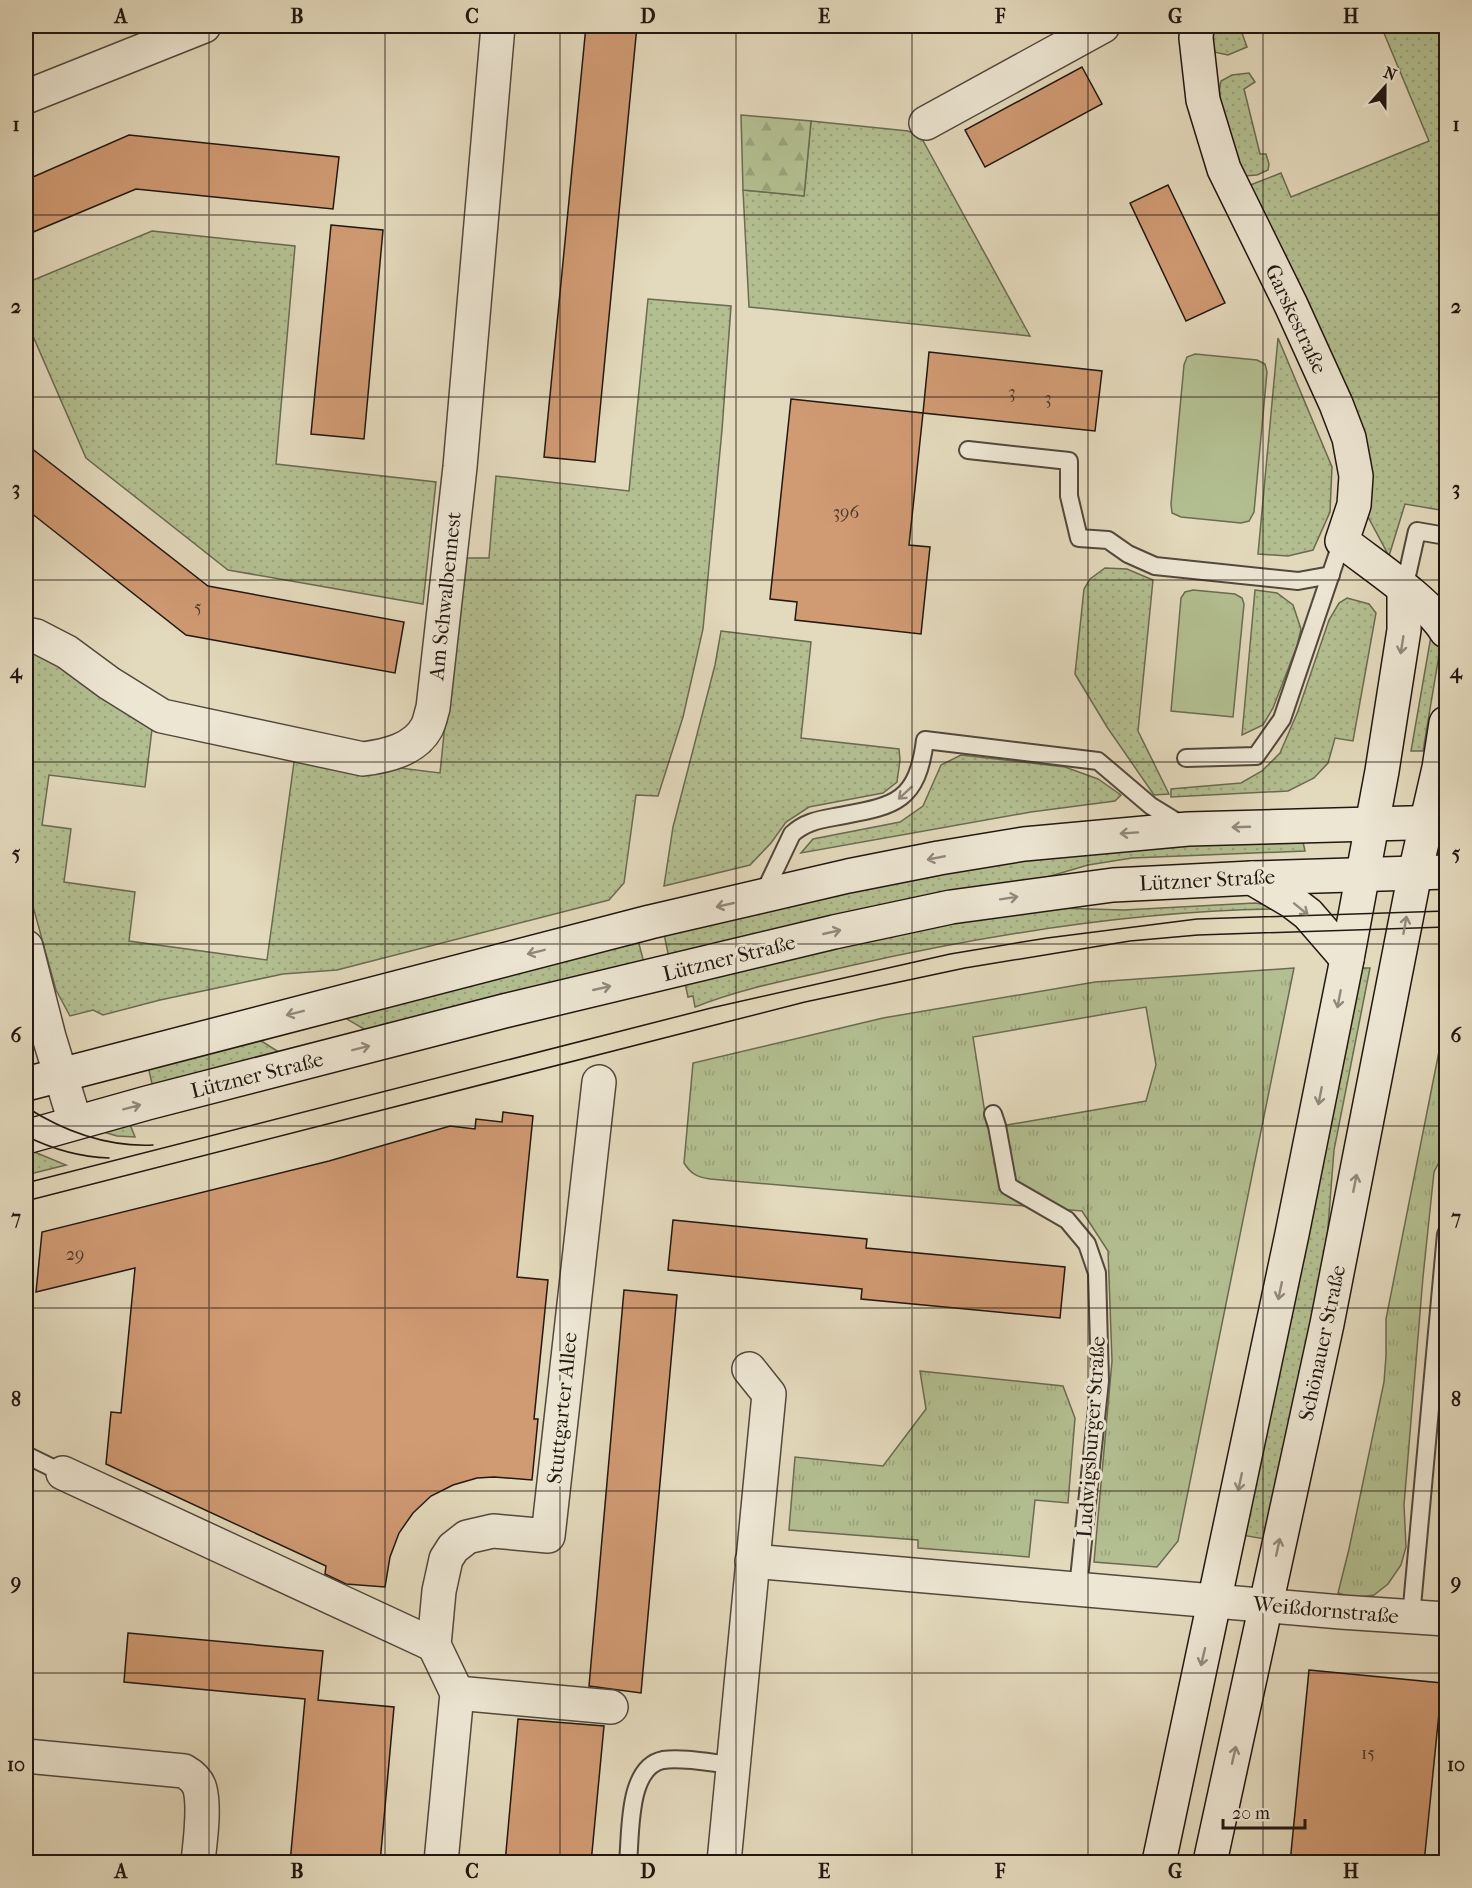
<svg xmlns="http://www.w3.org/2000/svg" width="1472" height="1888" font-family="'IM FELL French Canon',serif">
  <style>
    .grass { fill: url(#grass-dots); stroke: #6a6b51; stroke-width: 1.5 }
    .forest { fill: url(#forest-firs); stroke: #6a6b51; stroke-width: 1.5 }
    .park { fill: url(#park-tufts); stroke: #6a6b51; stroke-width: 1.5; fill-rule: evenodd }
    .pitch { fill: #b3bf91; stroke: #6a6b51; stroke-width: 1.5 }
    .building { fill: #d09a73; stroke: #221711; stroke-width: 1.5 }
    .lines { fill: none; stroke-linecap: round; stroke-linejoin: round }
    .lane-casing { stroke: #52483c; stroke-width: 20 }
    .street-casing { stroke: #52483c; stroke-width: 36 }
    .secondary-casing { stroke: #221711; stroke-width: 36 }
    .lane { stroke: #ede6d3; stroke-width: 16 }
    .street { stroke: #ede6d3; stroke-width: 33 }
    .secondary { stroke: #ede6d3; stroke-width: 33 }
    .tram { stroke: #221711; stroke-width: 1.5 }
    .oneway { stroke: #92897c }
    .grid { fill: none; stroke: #221711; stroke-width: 1.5; stroke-opacity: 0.55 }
    .labels { text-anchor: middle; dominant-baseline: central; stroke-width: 6; stroke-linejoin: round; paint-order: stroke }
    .number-label { font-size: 18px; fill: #4e382a }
    .street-label { font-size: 21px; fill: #221711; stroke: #ede6d3 }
    .neatline { fill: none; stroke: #221711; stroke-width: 2 }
    .grid-label { font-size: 20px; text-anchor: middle; font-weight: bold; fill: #221711 }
  </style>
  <defs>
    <pattern id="grass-dots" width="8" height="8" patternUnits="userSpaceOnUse" patternTransform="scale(1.5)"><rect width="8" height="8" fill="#b3bf91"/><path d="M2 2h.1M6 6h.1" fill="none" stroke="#9aa37c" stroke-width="1.8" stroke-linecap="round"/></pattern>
    <pattern id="forest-firs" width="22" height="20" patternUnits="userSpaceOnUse" patternTransform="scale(1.5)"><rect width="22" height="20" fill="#b3bf91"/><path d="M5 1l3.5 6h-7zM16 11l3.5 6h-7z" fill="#9aa37c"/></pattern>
    <pattern id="park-tufts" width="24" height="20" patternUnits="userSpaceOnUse" patternTransform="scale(1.5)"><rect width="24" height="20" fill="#b3bf91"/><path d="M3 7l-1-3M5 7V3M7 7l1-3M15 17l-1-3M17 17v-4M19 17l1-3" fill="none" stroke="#9aa37c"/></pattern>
  </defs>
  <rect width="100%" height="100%" fill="#e3d9bc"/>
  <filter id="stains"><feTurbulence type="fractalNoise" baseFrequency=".00333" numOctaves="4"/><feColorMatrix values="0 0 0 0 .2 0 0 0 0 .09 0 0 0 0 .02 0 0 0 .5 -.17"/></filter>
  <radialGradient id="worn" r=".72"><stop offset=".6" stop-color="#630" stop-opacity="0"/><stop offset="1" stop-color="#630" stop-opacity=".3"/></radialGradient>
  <g class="grass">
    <polygon points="1210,26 1260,26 1242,33 1247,47 1228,55 1209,51"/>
    <polygon points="1381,26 1446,26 1446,511 1405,504 1389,556 1367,515 1369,455 1305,307 1248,186 1281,173 1291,197 1429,141"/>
    <path d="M1249,73L1255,82L1244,89L1260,154H1266L1269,164L1268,170L1257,175L1244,176C1234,151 1214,107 1221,81L1232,75Z"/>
    <polygon points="811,121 908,131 921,137 1030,336 749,307 743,190 804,196"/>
    <polygon points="152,231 295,246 276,464 436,482 423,604 228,570 86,458 26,320 26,283"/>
    <polygon points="648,299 731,306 722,430 703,629 683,717 658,796 636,795 624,883 609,900 337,970 283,974 160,1000 103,1015 93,1010 70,1016 56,990 26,881 26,644 41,650 152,729 145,787 49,775 42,825 71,829 64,882 135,892 129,941 267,960 295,755 440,773 462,558 489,558 496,476 629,491"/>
    <polygon points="1278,338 1332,467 1330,512 1313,550 1288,556 1258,554"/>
    <polygon points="1105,568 1127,569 1153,580 1138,731 1169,794 1154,795 1107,727 1075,674 1084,589 1090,579"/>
    <polygon points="1255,590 1277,593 1293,605 1301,629 1297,646 1273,708 1263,725 1242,735"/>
    <polygon points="1347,598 1369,604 1376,613 1353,741 1335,738 1328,763 1314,778 1288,791 1171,797 1171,789 1241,783 1262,771 1280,753 1298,711 1329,620 1339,603"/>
    <polygon points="721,631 811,642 801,738 899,749 900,760 897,782 883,793 809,807 786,822 771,843 750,865 664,886 673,827 715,665"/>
    <polygon points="1431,636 1441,643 1423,751 1411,751"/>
    <polygon points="961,755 1065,767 1098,779 1121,795 1115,801 1031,812 801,853 813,839 900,822 923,806 941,765"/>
    <polygon points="1302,837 1305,851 1132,858 1088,865 1044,878 669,958 664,934 729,917 997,860"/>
    <path d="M1255,903L1268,905L1278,909C1133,911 990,934 849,966C798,978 745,987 695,1007L693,996L688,997L685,983L913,929L1055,908L1124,910Z"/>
    <polygon points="638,940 644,963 369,1032 340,1015"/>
    <polygon points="1357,968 1370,968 1334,1150 1326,1253 1265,1539 1241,1535"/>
    <polygon points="255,1037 282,1054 153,1088 148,1066"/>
    <polygon points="129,1122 135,1137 117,1136 100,1131"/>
    <polygon points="32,1151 66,1165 26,1175 26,1153"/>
  </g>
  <polygon class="forest" points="741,115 811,121 804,196 743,190"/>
  <g class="park">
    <path d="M1294,968L1178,1541L1157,1567L1094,1562L1112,1361L1108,1251L1082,1211L710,1179C697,1177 691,1174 684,1163L693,1063L883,1018L1095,982ZM1146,1007L1156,1065L1146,1101L1007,1125L987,1126L973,1037Z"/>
    <polygon points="1446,1016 1446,1149 1434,1172 1423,1277 1404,1505 1406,1547 1401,1565 1388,1584 1374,1595 1355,1598 1338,1593 1349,1549 1384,1382 1386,1356 1386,1319"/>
    <polygon points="920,1371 1063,1386 1075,1418 1068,1503 1035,1500 1029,1557 918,1548 918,1540 789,1530 795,1457 883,1466 926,1409"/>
  </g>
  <g class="pitch">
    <polygon points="1195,354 1257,360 1265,364 1267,372 1254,512 1249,521 1241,523 1181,517 1172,513 1171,504 1184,365 1187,357"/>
    <polygon points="1193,590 1235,594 1242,598 1244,604 1233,717 1171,711 1181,598 1185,592"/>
  </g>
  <g class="building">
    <polygon points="586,26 637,26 595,462 544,457"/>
    <polygon points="1082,67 1102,104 985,167 965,130"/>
    <polygon points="129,135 339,157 333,209 136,189 26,235 26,180"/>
    <polygon points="1168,185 1225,303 1186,321 1130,203"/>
    <polygon points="331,225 383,230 364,439 311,434"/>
    <polygon points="929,352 1102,371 1095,431 923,413"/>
    <polygon points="791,399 923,413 909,545 930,547 921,634 795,620 797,602 770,599"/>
    <polygon points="26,444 208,586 404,622 395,673 186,635 26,509"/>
    <polygon points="503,1112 533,1116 517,1277 548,1280 534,1419 538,1419 532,1480 494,1477 477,1478 453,1485 431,1496 413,1513 399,1533 390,1557 385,1587 346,1584 325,1574 326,1566 106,1464 111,1412 121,1413 135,1268 36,1292 42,1232 329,1161 450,1126 475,1129 476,1119 502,1122"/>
    <polygon points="673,1220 867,1239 866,1248 1065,1267 1060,1318 861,1299 862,1289 668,1270"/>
    <polygon points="624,1290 677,1295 641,1693 589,1686"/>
    <polygon points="128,1633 323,1651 318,1700 394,1707 380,1863 290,1863 305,1699 124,1682"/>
    <polygon points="1309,1670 1442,1683 1424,1863 1290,1863"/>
    <polygon points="518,1719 604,1726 591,1863 505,1863"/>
  </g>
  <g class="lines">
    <g class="lane-casing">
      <g id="lane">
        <polyline points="968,450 1069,461 1069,496 1079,538 1108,540 1128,554 1155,566 1298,581 1331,575"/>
        <polyline points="1404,589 1417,531 1446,536"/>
        <polyline points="1186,758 1256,756 1282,719 1342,541"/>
        <path d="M763,895L792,834C804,823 817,820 834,817C891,806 917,806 925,740L1098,761L1151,806L1182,825"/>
        <polyline points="993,1114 997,1126 1008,1186 1067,1220 1087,1244 1097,1273 1100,1381 1078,1588"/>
        <polyline points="26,1455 63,1473"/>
        <polyline points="1411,1617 1446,1234"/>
        <path d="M628,1862C631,1834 627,1767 663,1760C683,1757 712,1763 732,1765"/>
      </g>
    </g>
    <g class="street-casing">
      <g id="street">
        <polyline points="26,97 204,26"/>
        <polyline points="926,123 1103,26"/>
        <path d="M26,634L36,636L67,652L109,683L162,716L363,759C386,756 415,750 427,727C430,721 431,714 433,708L460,467L498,26"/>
        <polyline points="26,947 49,1037 75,1122"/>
        <polyline points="63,1473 434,1645"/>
        <polyline points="752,1561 1341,1612 1446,1619"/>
        <polyline points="457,1693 611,1707"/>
        <path d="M26,1756L184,1771C191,1775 198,1781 200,1789C205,1809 200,1842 198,1862"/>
        <polyline points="441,1862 457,1693 434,1645 439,1591 446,1559 453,1548 467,1537 493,1531 548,1536 599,1082"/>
        <polyline points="724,1862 769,1394 749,1369"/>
      </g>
    </g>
    <g class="secondary-casing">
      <g id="secondary">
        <path d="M1197,26L1196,38L1203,100L1224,169L1291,305L1336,404L1349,438L1356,476L1354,505L1342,541C1371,564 1428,601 1446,631"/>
        <polyline points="1252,878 1291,901 1308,914 1347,959"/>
        <polyline points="26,1084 650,922 848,876 939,858 1024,844 1188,829 1446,822"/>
        <polyline points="26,1137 147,1103 504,1011 834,932 951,907 1113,885 1252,878 1446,872"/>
        <polyline points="1159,1862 1292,1234 1347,959 1382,771 1404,630 1404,589"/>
        <polyline points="1210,1862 1327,1324 1415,873 1439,768 1446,723"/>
      </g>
    </g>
    <use href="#lane" class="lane"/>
    <use href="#street" class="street"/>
    <use href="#secondary" class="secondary"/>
    <g class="tram">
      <path d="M26,1107C65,1132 106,1147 153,1145"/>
      <path d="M26,1136C52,1149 79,1157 109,1158"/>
      <polyline points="26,1183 711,1008 950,954 1047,938 1197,919 1446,911"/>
      <polyline points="26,1201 805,1002 965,968 1130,941 1198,935 1446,927"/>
    </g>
  </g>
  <defs><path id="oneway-shaft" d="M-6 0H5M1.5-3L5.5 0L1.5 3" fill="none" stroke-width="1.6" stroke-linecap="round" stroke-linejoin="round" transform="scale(1.5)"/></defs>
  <g class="oneway">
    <use href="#oneway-shaft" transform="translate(1402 645) rotate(99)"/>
    <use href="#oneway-shaft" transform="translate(905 793) rotate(137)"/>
    <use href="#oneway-shaft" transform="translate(1241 827) rotate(178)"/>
    <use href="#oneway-shaft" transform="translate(1129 833) rotate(176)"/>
    <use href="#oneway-shaft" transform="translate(936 858) rotate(169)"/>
    <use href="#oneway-shaft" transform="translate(1009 898) rotate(-9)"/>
    <use href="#oneway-shaft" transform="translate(725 905) rotate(167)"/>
    <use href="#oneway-shaft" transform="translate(1301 909) rotate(39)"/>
    <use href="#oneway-shaft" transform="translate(1405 925) rotate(-80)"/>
    <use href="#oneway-shaft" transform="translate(832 932) rotate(-13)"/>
    <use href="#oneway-shaft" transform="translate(536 952) rotate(166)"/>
    <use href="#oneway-shaft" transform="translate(602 988) rotate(-13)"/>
    <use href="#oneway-shaft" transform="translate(1339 999) rotate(101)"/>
    <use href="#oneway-shaft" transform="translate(295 1013) rotate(166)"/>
    <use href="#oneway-shaft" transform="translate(361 1048) rotate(-14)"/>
    <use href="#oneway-shaft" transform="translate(1320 1096) rotate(101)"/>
    <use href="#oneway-shaft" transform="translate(132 1107) rotate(-15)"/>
    <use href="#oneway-shaft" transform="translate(1355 1183) rotate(-79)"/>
    <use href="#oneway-shaft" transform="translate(1280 1291) rotate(102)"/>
    <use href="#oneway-shaft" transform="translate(1240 1482) rotate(102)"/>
    <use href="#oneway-shaft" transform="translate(1278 1547) rotate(-78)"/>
    <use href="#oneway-shaft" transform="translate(1203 1657) rotate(103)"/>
    <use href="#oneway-shaft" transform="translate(1234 1755) rotate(-77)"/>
  </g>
  <path class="grid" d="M209,26V1862M385,26V1862M560,26V1862M736,26V1862M912,26V1862M1088,26V1862M1263,26V1862M26,215H1446M26,397H1446M26,580H1446M26,762H1446M26,944H1446M26,1126H1446M26,1308H1446M26,1491H1446M26,1673H1446"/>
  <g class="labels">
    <g class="number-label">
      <text x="1012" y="392">3</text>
      <text x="1048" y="398">3</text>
      <text x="846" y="512">396</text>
      <text x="198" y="607">5</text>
      <text x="75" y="1254">29</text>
      <text x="1368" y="1753">15</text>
    </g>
    <g class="street-label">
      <text transform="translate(1296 319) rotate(65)">Garskestraße</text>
      <text transform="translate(445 596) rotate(-84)">Am Schwalbennest</text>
      <text transform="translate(1207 880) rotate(-3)">Lützner Straße</text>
      <text transform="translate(729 958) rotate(-14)">Lützner Straße</text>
      <text transform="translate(257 1075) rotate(-14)">Lützner Straße</text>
      <text transform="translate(1322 1343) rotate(-78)">Schönauer Straße</text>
      <text transform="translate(562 1408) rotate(-84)">Stuttgarter Allee</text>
      <text transform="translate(1091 1437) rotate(-86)">Ludwigsburger Straße</text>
      <text transform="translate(1326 1610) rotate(5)">Weißdornstraße</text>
    </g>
  </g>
  <rect width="1472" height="1888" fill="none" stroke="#e3d9bc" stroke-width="66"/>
  <g transform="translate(1385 87) rotate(21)" stroke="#ede6d3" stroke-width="4.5" paint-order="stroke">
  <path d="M0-4.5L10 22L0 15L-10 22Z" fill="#221711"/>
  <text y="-9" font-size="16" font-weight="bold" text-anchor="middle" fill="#221711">N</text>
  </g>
  <path d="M1223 1819v9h82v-9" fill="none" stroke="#221711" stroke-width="3"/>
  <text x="1232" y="1819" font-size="18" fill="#221711" stroke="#ede6d3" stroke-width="4.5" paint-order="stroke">20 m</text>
  <rect x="33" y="33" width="1406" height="1822" class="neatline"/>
  <g class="grid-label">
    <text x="121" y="23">A</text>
    <text x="297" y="23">B</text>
    <text x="472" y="23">C</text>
    <text x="648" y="23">D</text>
    <text x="824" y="23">E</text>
    <text x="1000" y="23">F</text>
    <text x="1175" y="23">G</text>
    <text x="1351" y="23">H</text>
    <text x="16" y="131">1</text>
    <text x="1456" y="131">1</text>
    <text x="16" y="313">2</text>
    <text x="1456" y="313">2</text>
    <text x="16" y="495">3</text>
    <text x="1456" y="495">3</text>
    <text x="16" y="678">4</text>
    <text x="1456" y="678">4</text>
    <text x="16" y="860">5</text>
    <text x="1456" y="860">5</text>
    <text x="16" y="1042">6</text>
    <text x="1456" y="1042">6</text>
    <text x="16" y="1224">7</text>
    <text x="1456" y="1224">7</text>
    <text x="16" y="1406">8</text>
    <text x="1456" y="1406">8</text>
    <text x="16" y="1589">9</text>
    <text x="1456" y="1589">9</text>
    <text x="16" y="1771">10</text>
    <text x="1456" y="1771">10</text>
    <text x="121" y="1878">A</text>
    <text x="297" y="1878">B</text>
    <text x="472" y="1878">C</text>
    <text x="648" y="1878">D</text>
    <text x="824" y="1878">E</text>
    <text x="1000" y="1878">F</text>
    <text x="1175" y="1878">G</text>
    <text x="1351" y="1878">H</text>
  </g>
  <rect width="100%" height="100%" filter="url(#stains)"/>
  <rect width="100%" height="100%" fill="url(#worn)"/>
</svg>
